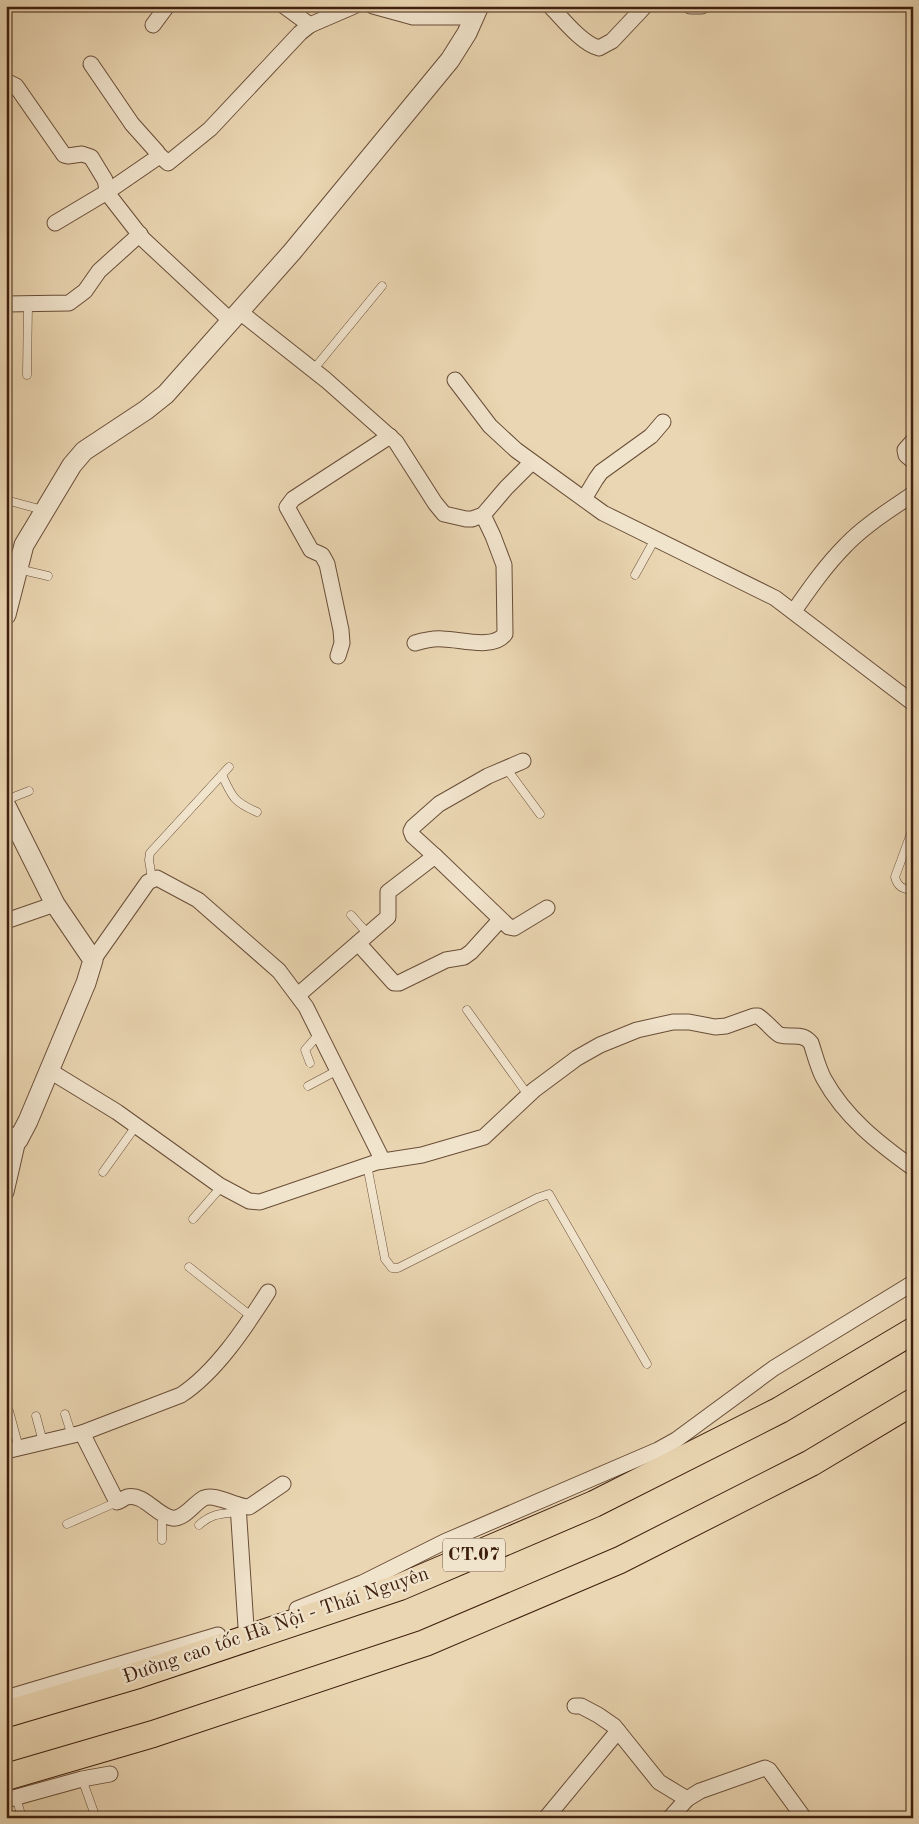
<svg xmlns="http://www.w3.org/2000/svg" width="919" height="1824" font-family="'Old Standard TT',serif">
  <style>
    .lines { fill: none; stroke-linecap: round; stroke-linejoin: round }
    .service-casing { stroke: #694d37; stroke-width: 9 }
    .minor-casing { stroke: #694d37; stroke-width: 17 }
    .tertiary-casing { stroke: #694d37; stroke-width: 21 }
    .motorway-casing { stroke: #3e1f0e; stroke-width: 28 }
    .service { stroke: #f1e4cd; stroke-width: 8 }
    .minor { stroke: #f1e4cd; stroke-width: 15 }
    .tertiary { stroke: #f1e4cd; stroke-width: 19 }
    .motorway { stroke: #ead6b2; stroke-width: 26 }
    .labels { text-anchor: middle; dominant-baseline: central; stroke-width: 4.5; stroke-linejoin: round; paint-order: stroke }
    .shield { fill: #f1e4cd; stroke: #745a47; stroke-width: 1 }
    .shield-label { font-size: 19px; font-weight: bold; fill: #3e1f0e }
    .street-label { font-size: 20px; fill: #3e1f0e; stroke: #f1e4cd }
  </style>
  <rect width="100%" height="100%" fill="#ead6b2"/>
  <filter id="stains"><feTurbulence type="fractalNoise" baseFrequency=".004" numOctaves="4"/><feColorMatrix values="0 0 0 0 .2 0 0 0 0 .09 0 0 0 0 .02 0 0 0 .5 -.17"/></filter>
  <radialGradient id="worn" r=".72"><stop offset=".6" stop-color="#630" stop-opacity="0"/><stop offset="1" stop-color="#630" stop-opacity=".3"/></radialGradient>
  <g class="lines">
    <g class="service-casing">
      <g id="service">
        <polyline points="313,370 382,286"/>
        <polyline points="27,375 28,303"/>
        <polyline points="6,500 43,510"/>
        <polyline points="6,558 19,564"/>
        <polyline points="18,569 48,576"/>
        <polyline points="635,575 655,539"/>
        <polyline points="506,768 540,814"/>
        <path d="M222,775C232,797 234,802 257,812"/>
        <polyline points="6,800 29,791"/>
        <path d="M913,828L895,877C898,888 903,888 913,891"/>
        <polyline points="152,879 149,860 150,853 229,767"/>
        <polyline points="351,915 368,934"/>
        <polyline points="467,1010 528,1095"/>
        <polyline points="310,1063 305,1050 320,1033"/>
        <polyline points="308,1086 338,1070"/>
        <polyline points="367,1165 385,1259 392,1268 398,1268 537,1198 549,1194 647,1364"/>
        <polyline points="103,1172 136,1126"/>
        <polyline points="193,1219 222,1186"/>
        <polyline points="189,1267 252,1317"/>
        <polyline points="9,1411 19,1448"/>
        <polyline points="65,1414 72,1436"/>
        <polyline points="36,1416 43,1442"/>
        <polyline points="67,1524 117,1502"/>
        <path d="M199,1525C212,1513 222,1514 238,1512"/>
        <polyline points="162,1540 162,1514"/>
        <polyline points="82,1779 96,1818"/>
        <polyline points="16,1797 22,1818"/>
      </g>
    </g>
    <g class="minor-casing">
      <g id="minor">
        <polyline points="284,6 310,25"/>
        <polyline points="373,6 413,17 474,17"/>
        <path d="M550,6C562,18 582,44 599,48L612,41L645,6"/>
        <polyline points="690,6 702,6"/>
        <polyline points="153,25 167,6"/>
        <polyline points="6,81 16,86 64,155 68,156 82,154 91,157 105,180 108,194 143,239 231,321"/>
        <polyline points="158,154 168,163 210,129 300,33 310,25 354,6"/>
        <polyline points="55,223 107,192 158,157 157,152 132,124 91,64"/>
        <polyline points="6,304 69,303 85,291 99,271 140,234"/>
        <polyline points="240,312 326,380 396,442 435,503 444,514 466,519 472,519 483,515 506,488 532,462"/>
        <polyline points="455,380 490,426 516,450 603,513 775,598 913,703"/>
        <polyline points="913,441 905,450 906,455 913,461"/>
        <polyline points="584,499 596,479 601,472 651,436 663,422"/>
        <path d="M794,611C810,588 826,565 846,545C865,525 890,510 913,494"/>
        <path d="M415,643C425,640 433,638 443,639C460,639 493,650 505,634L504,565L493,536L483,515"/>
        <polyline points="338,656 342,643 341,630 327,564 322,555 311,550 287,507 293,499 390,436"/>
        <polyline points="435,856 509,927 514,928 547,908"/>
        <polyline points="6,921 55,904"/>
        <polyline points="358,943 394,983 399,983 446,960 464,957 471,952 500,920"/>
        <polyline points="93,960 148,882 157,878 198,900 279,971 306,1007 383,1161"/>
        <polyline points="298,995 388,917 388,892 435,856 413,836 411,831 413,827 439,804 488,776 523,761"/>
        <path d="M50,1071L117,1112L219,1185L249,1201L260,1202L377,1162L422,1155L484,1137L534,1090L577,1058L600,1045L637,1030L673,1022H689L715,1027L726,1026L754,1016H758C766,1021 775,1033 780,1035C792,1038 802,1032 811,1043C815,1055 818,1068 824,1079C845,1117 878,1143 913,1168"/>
        <polyline points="6,1192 18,1140"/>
        <path d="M82,1433L181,1395C216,1372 245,1328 268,1292"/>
        <path d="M6,1451L82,1433L117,1502C120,1501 124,1498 127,1497C144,1493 156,1515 172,1518C184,1520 194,1503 204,1498C215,1493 236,1507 249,1507L283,1484"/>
        <polyline points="238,1505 246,1627"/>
        <polyline points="297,1609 362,1583 444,1542 658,1450 676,1440 774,1368 913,1283"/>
        <polyline points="6,1698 218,1635"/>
        <polyline points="575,1706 581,1706 598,1715 614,1726 659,1782 687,1799"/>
        <polyline points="6,1800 82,1779 110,1774"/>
        <polyline points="546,1818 618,1731"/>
        <polyline points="670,1818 687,1799 700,1791 765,1768 769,1770 804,1818"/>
      </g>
    </g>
    <g class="tertiary-casing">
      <g id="tertiary">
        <polyline points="6,615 24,545 72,465 84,451 146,410 166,394 292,252 450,60 467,33 479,6"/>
        <polyline points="6,806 55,904 93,960 86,983 28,1121 18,1140 6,1135"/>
      </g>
    </g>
    <g class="motorway-casing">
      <g id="motorway">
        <polyline points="6,1714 138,1675 400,1587 594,1504 780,1410 913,1331"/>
        <polyline points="6,1777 153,1734 425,1643 620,1560 811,1463 913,1402"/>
      </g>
    </g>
    <use href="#service" class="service"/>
    <use href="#minor" class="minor"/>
    <use href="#tertiary" class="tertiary"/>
    <use href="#motorway" class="motorway"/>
  </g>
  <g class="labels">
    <rect class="shield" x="443" y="1538.5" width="62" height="33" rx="4"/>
    <g class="shield-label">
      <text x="474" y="1555">CT.07</text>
    </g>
    <g class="street-label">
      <text transform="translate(276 1626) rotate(-19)">Đường cao tốc Hà Nội - Thái Nguyên</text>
    </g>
  </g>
  <rect width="919" height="1824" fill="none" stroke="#ead6b2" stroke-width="25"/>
  <rect x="8" y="8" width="904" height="1809" fill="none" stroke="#3e1f0e" stroke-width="2.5"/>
  <rect x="12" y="12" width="894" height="1799" fill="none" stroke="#3e1f0e"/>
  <rect width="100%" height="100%" filter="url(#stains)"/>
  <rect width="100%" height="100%" fill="url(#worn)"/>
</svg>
